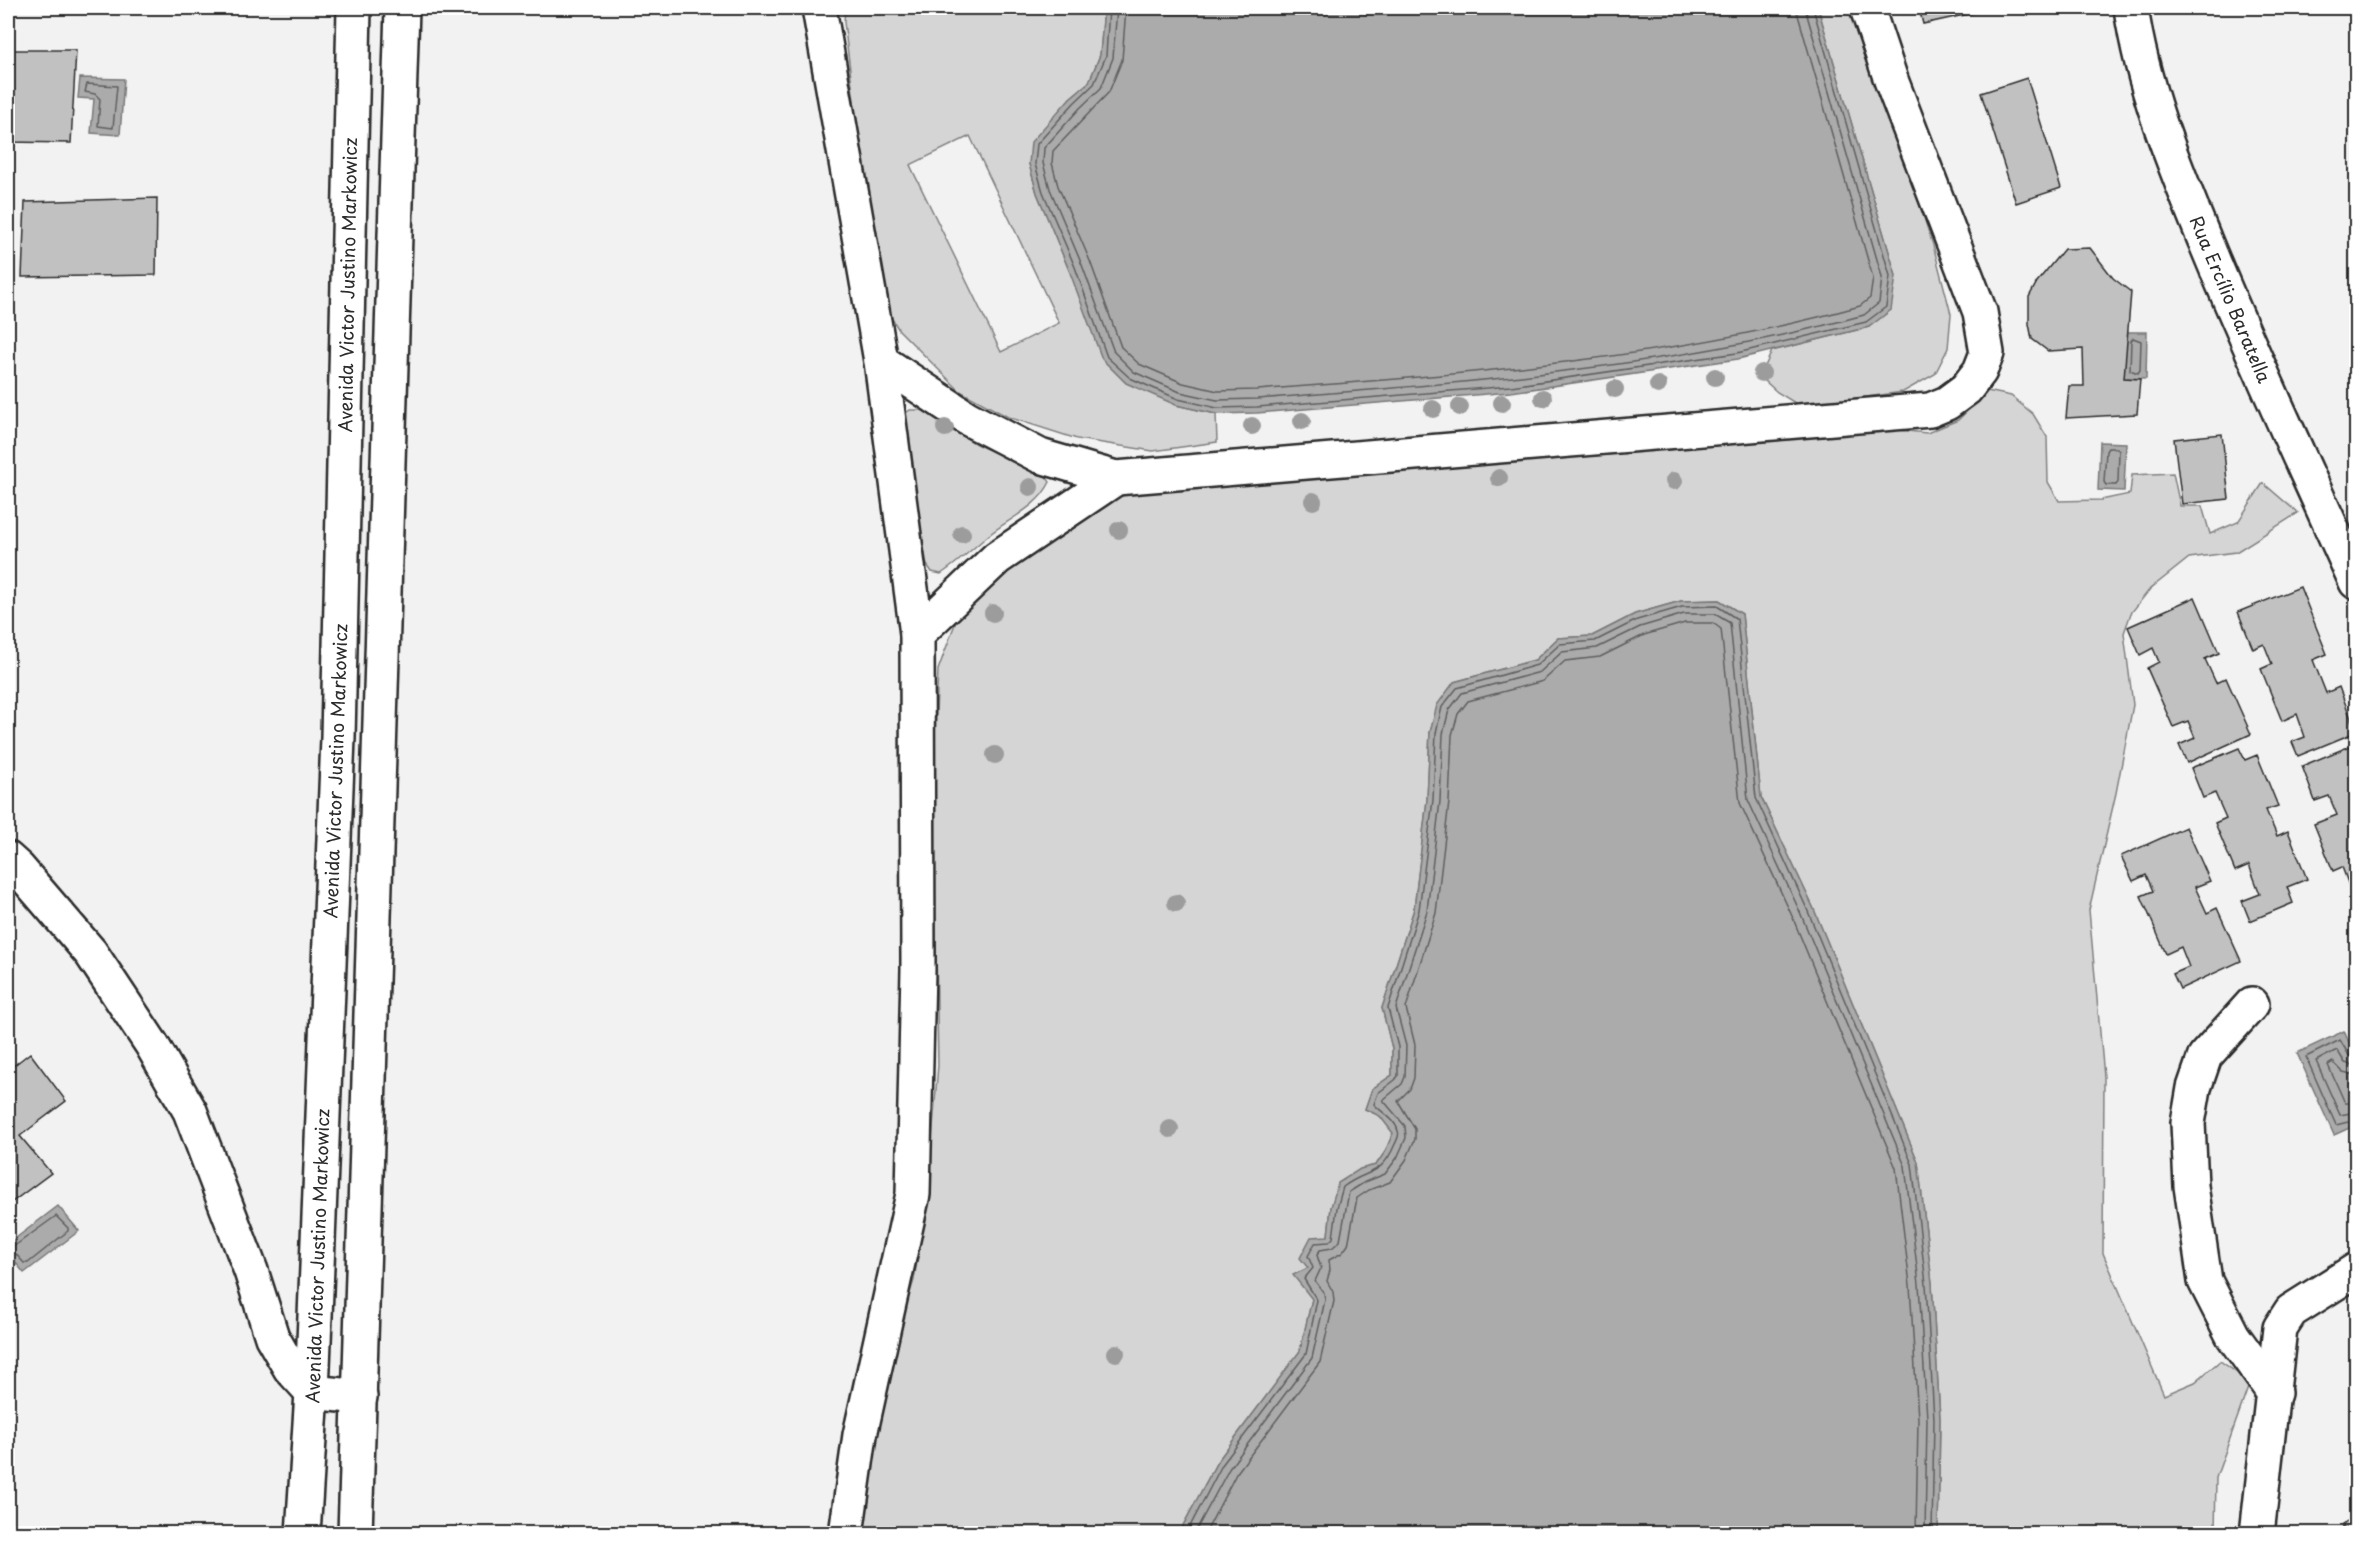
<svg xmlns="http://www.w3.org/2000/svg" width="2364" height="1541" font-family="'Playpen Sans',sans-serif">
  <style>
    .green { fill: #d5d5d5; stroke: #808080; stroke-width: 1.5; fill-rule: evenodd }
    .water { fill: #ababab; stroke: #787878; stroke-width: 1.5 }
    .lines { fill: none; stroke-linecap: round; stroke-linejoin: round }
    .shore { stroke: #5e5e5e; stroke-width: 1.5 }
    .building { fill: #c1c1c1; stroke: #2b2b2b; stroke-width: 1.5 }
    .street-casing { stroke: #2b2b2b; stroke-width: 38 }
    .street { stroke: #fff; stroke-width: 33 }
    .tree { fill: #9c9c9c }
    .labels { text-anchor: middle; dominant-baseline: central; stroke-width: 4.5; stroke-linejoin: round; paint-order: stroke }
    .street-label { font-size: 18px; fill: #2b2b2b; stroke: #fff }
  </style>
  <rect width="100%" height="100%" fill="#f2f2f2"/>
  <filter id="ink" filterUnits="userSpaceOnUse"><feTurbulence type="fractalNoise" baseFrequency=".0167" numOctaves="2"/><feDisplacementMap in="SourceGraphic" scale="12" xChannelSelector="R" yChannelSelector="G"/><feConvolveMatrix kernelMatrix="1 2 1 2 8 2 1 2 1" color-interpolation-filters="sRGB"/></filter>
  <g filter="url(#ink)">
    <g class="green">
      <path d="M845,8H1104L1100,55L1089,82L1070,98L1055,117L1029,164L1037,193L1069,270L1176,405L1216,414L1217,442L1153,451L1077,439L1008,417L960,391L899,330L879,298L844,22ZM970,136L1059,323L1001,352L910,165Z"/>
      <polygon points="1818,8 1854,8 1933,245 1951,314 1948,348 1935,374 1903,392 1800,406 1777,392 1764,380 1762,373 1772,351 1869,327 1896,276"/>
      <polygon points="1987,391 2011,396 2033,414 2047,437 2048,482 2059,501 2101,500 2130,494 2132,475 2173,473 2180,506 2202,506 2210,534 2238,522 2263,483 2298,513 2236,552 2189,558 2150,589 2131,613 2124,633 2133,705 2116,793 2089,910 2104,1077 2103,1253 2164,1395 2195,1382 2220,1361 2250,1382 2216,1478 2215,1533 1938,1533 1940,1419 1932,1283 1918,1162 1813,907 1761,797 1742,614 1719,600 1681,601 1635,614 1592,636 1558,638 1535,660 1454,682 1430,732 1427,800 1414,909 1382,1008 1392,1048 1392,1075 1372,1089 1365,1109 1380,1116 1393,1133 1385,1152 1376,1165 1360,1169 1331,1207 1328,1236 1308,1268 1312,1299 1300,1351 1217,1462 1179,1533 860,1534 892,1352 914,1280 927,1202 938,1065 933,778 938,670 959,613 1010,556 1094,501 1137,491 1836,424 1927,433 1958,420"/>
      <path d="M910,410H922L976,444L1045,475L1050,482C1038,507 1010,518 989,535C973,548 959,562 941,574L932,572L927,565L902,426L903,415Z"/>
    </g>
    <g class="water">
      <polygon points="1104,8 1818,8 1896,276 1891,310 1869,327 1738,359 1511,392 1257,413 1216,414 1176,405 1126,383 1102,359 1069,270 1037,193 1029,164 1031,142 1070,98 1089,82 1100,55"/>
      <polygon points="80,78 124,79 120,135 91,133 94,99 78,98"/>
      <polygon points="2125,332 2147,332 2146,379 2124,378"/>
      <polygon points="2100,442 2126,443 2124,491 2098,490"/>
      <polygon points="1719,600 1742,614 1761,797 1813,907 1918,1162 1932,1283 1940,1419 1938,1533 1179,1533 1217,1462 1300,1351 1312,1299 1293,1275 1308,1268 1300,1258 1311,1237 1328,1236 1331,1207 1338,1183 1360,1169 1376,1165 1385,1152 1393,1133 1380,1116 1365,1109 1372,1089 1392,1075 1392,1048 1382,1008 1414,909 1427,800 1430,732 1437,705 1454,682 1535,660 1558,638 1592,636 1635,614 1681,601"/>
      <polygon points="2344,1031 2356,1058 2356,1125 2334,1135 2297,1053"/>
      <polygon points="58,1206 79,1231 24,1273 8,1253 8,1244"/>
    </g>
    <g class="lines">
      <g class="shore">
        <polyline points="1109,8 1106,56 1094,84 1074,103 1037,144 1035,164 1043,192 1075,267 1107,357 1130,378 1178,399 1217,408 1257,407 1511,386 1737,353 1866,322 1886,307 1890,276 1813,8"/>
        <path d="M1117,8L1113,58L1101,88L1080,108L1044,148L1043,163L1050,189L1082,265L1114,352L1134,372L1180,392L1217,400L1257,399C1460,383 1666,369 1864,315L1879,303L1882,277L1805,8"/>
        <path d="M1126,8L1122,60L1109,92L1053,151L1052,163L1058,186L1090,261L1121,347L1139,364L1183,383L1218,391L1256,390C1459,374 1663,361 1860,306L1870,298L1873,278L1796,8"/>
        <polygon points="87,84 117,86 113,128 98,126 100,99 95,94 85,92"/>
        <polygon points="2133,338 2141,341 2140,370 2138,373 2130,370 2131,341"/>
        <polygon points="2108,448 2117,448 2119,451 2118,482 2116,485 2106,485 2104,482 2106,451"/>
        <polyline points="2356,1059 2350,1057 2340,1040 2306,1057 2336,1125 2356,1120"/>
        <polyline points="2356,1066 2345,1063 2337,1050 2316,1061 2340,1115 2356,1112"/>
        <polyline points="2356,1075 2343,1072 2333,1062 2328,1065 2345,1103 2356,1103"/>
        <polygon points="56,1216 68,1228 68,1231 28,1263 24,1263 13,1251 13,1247"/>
        <path d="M1186,1534L1222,1465L1306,1354L1317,1300L1304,1279L1313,1268L1308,1256L1315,1243L1329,1242L1333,1238L1337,1208L1343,1187C1368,1168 1381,1178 1395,1144C1397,1140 1400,1135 1398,1131C1395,1118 1379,1111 1374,1104L1378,1093L1395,1080L1398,1076V1047L1388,1008L1419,910L1433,800L1436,733L1442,707L1457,688L1537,665L1560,644L1595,641L1637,620L1682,607L1717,606L1737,619L1756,798L1807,909L1912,1164L1926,1284L1934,1419L1932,1534"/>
        <polyline points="1194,1534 1229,1469 1312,1358 1325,1300 1324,1293 1315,1281 1321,1268 1317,1255 1320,1250 1332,1248 1340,1241 1349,1192 1365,1182 1385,1174 1397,1158 1406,1138 1405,1126 1383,1100 1402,1084 1405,1077 1406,1046 1396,1008 1427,911 1440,801 1443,734 1449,710 1462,693 1540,672 1562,652 1597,648 1640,627 1684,614 1715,614 1730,623 1748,800 1800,912 1905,1166 1919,1284 1927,1419 1925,1534"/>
        <polyline points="1205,1534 1236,1474 1320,1362 1334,1301 1333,1292 1327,1281 1330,1270 1329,1260 1342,1253 1348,1245 1357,1198 1369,1190 1390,1182 1406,1160 1415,1139 1415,1129 1398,1101 1410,1089 1414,1078 1415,1045 1406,1008 1436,913 1449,802 1452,735 1458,714 1468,701 1543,681 1565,661 1600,657 1644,635 1685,623 1713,623 1721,629 1740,803 1792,916 1896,1168 1910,1285 1918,1419 1916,1534"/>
      </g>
    </g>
    <g class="building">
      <polygon points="1919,8 1996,8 1923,24"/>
      <polygon points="8,50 76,50 71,143 8,142"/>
      <polygon points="2027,78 2061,188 2016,203 1981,93"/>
      <polygon points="157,198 156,275 22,277 25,202"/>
      <polygon points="2090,248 2113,278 2131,292 2124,378 2140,379 2137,414 2066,418 2069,386 2084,386 2083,349 2048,351 2032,339 2029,324 2029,297 2037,282 2064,249"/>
      <polygon points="2222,434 2229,499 2182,504 2174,439"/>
      <polygon points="2300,587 2327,654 2313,660 2326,693 2339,687 2356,732 2298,756 2292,742 2305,737 2297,714 2282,721 2261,669 2272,664 2264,644 2253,649 2238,612"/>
      <polygon points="2195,597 2219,653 2205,659 2216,683 2226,678 2251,734 2187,763 2179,745 2195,738 2188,721 2173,727 2147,668 2159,662 2153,648 2140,655 2128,627"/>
      <polygon points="2355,744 2356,748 2356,904 2342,867 2333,871 2314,824 2337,815 2329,796 2315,801 2302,766"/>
      <polygon points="2239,748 2245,760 2257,755 2278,806 2266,810 2277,836 2288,831 2307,879 2287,887 2293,903 2250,921 2242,901 2260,894 2249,865 2235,871 2215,823 2226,818 2215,793 2203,798 2191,768"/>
      <polygon points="2186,827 2210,881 2195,887 2207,913 2217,908 2241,961 2180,989 2173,974 2189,967 2181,947 2166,954 2141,896 2153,891 2146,875 2133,881 2121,856"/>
      <polygon points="30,1053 66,1101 20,1136 51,1173 8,1205 8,1070"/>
      <polygon points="2356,1513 2356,1534 2343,1534 2343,1525"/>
    </g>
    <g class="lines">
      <g class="street-casing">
        <g id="street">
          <polyline points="819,8 881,361 917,634 918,969 913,1194 860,1435 846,1534"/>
          <path d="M2131,8C2143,90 2174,164 2205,241C2252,356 2305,468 2356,582"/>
          <polyline points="881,361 967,418 1040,456 1116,478 1930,410 1947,403 1966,389 1980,371 1987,353 1980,312 1891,80 1867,8"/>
          <polyline points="917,634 997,558 1116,478"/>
          <polyline points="8,859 18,868 91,953 152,1045 190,1111 251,1271 272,1337 290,1368 312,1392 360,1397"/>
          <polyline points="2252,1004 2205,1056 2194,1088 2188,1123 2191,1186 2205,1281 2233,1336 2274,1393"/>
          <polyline points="303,1534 312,1392 338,738 354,8"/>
          <polyline points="355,1534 402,8"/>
          <polyline points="2257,1534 2280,1328 2291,1311 2356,1270"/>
        </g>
      </g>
      <use href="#street" class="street"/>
    </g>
    <g class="tree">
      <circle cx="1762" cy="373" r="9"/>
      <circle cx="1715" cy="377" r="9"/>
      <circle cx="1658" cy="385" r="9"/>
      <circle cx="1615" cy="389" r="9"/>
      <circle cx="1543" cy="398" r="9"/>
      <circle cx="1502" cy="403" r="9"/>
      <circle cx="1460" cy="407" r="9"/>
      <circle cx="1433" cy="409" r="9"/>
      <circle cx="1302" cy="421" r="9"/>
      <circle cx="1252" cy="426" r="9"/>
      <circle cx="945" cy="428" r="9"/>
      <circle cx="1499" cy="478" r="9"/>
      <circle cx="1674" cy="481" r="9"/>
      <circle cx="1030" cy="487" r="9"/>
      <circle cx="1313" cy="501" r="9"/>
      <circle cx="1119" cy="530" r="9"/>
      <circle cx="962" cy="534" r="9"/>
      <circle cx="993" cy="613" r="9"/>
      <circle cx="995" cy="755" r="9"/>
      <circle cx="1176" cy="903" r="9"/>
      <circle cx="1170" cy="1129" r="9"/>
      <circle cx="1116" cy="1353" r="9"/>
    </g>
  </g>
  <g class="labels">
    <g class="street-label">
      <text transform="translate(347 285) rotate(-89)">Avenida Victor Justino Markowicz</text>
      <text transform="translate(2231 299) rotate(67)">Rua Ercílio Baratella</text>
      <text transform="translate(335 771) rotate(-88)">Avenida Victor Justino Markowicz</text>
      <text transform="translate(317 1256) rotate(-88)">Avenida Victor Justino Markowicz</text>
    </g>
  </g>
  <rect width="2364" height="1541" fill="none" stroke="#fff" stroke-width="30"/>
  <rect x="15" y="15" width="2334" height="1511" fill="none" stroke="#2b2b2b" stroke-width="2" filter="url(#ink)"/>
</svg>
